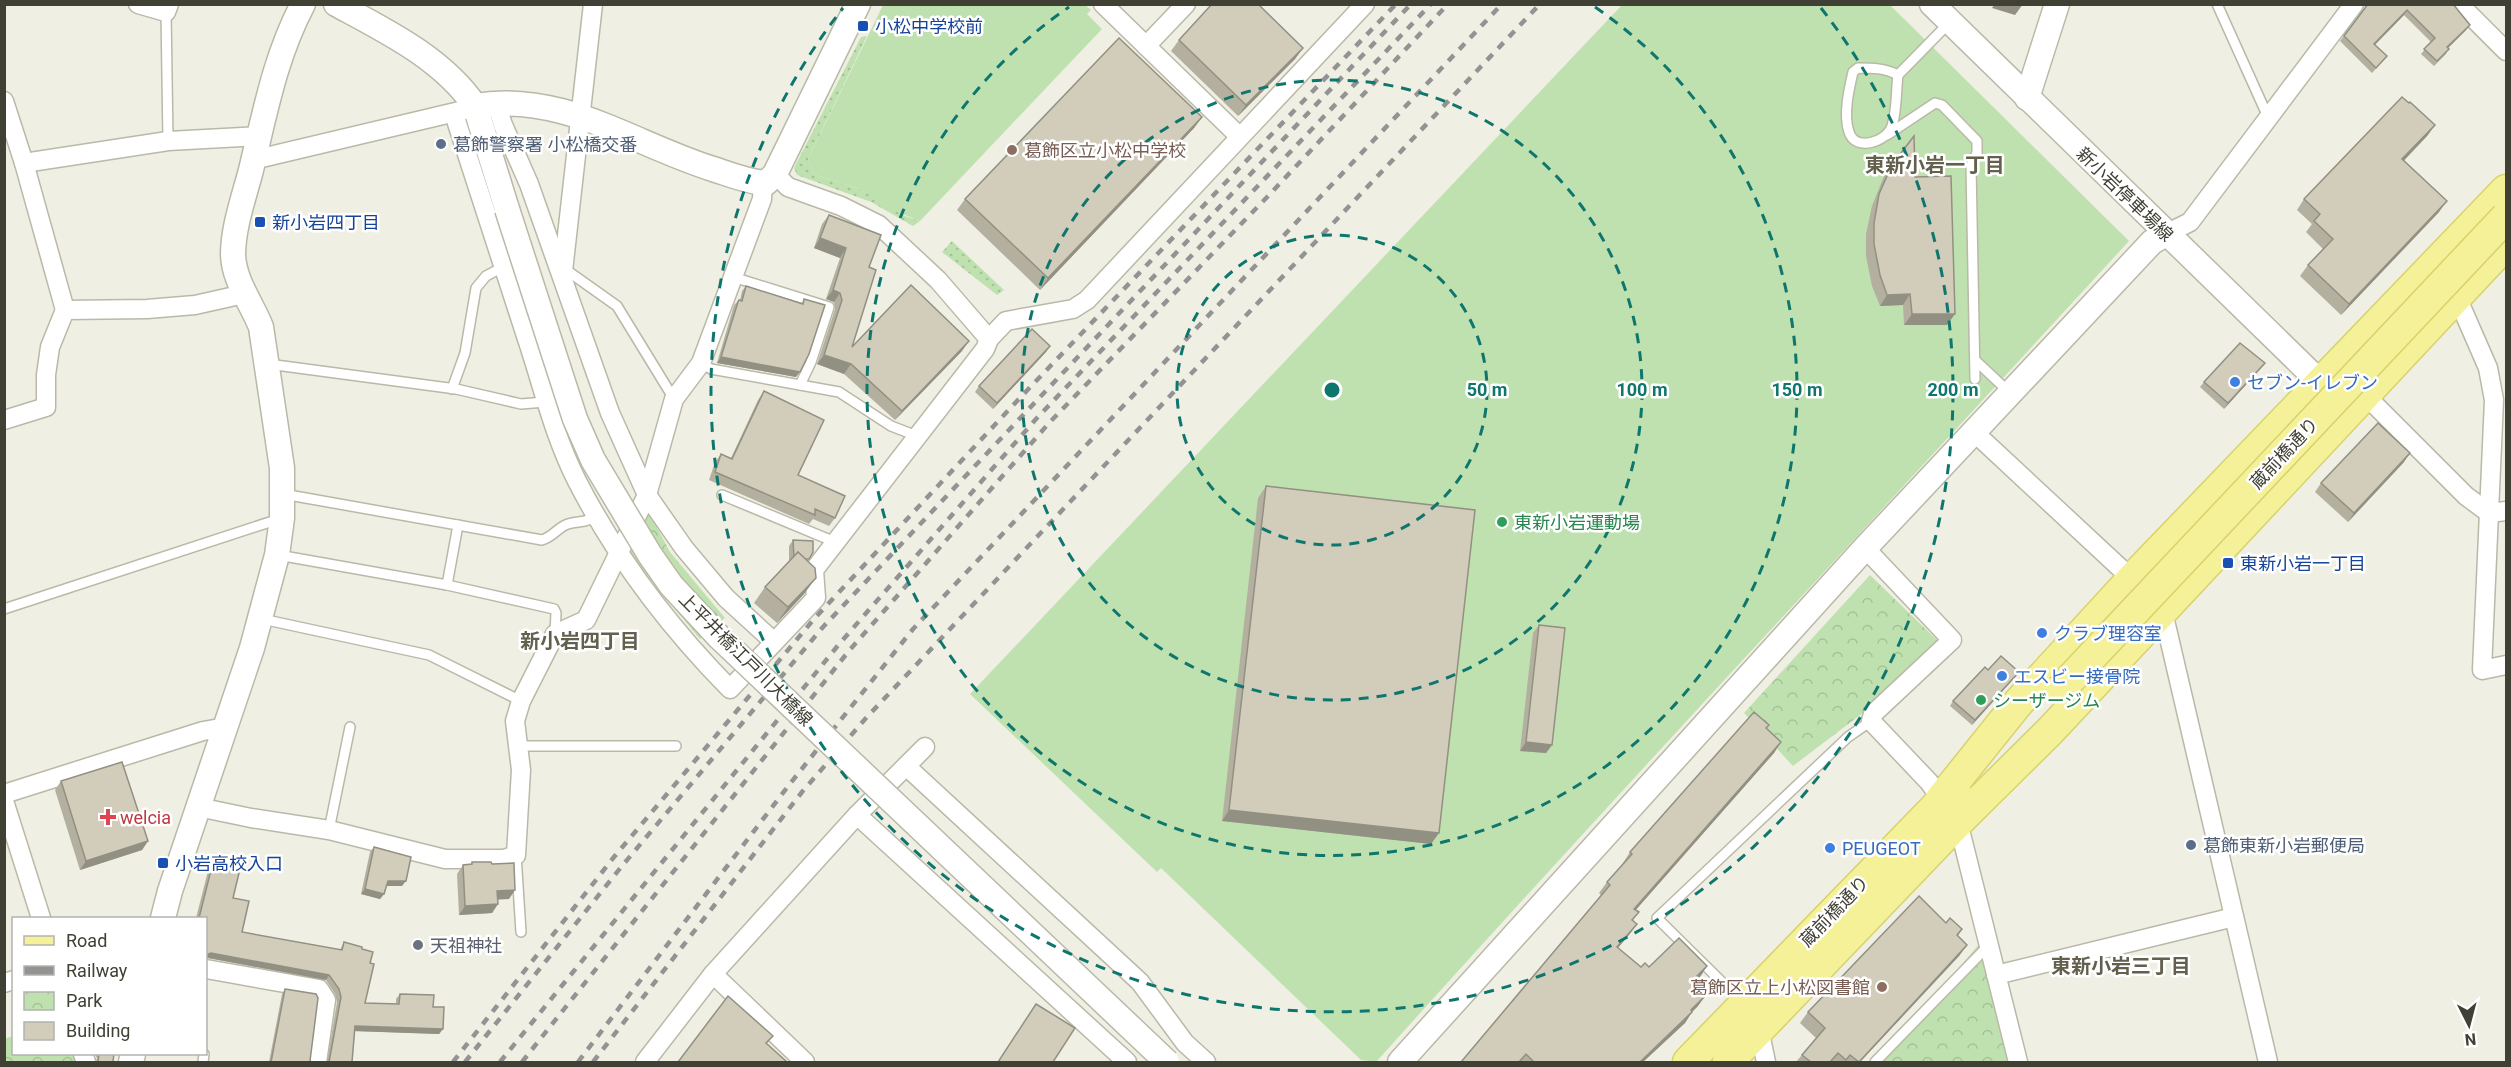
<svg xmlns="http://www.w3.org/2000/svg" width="2511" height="1067" font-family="Roboto,'Noto Sans JP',sans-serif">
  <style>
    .grass { fill: url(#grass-dots) }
    .park { fill: url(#park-crowns) }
    .pitch { fill: #bfe1af }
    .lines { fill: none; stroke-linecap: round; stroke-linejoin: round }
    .service-casing { stroke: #bab9a7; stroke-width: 12 }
    .minor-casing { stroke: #bab9a7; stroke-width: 21 }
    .tertiary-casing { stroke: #bab9a7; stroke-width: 27 }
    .primary-casing { stroke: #d8d26a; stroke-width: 33 }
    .service { stroke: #fff; stroke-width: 9 }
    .minor { stroke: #fff; stroke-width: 18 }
    .tertiary { stroke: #fff; stroke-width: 24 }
    .primary { stroke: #f5f198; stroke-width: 30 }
    .rail { stroke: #939393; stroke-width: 4.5; stroke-dasharray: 8 8; stroke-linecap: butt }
    .tertiary-bridge-casing { stroke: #bab9a7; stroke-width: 27; stroke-linecap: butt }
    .primary-bridge-casing { stroke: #d8d26a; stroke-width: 33; stroke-linecap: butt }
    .tertiary-bridge { stroke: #fff; stroke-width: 24 }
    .primary-bridge { stroke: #f5f198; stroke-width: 30 }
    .wall { fill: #b4b0a0 }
    .shaded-wall { fill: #929082 }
    .building { fill: #d1cdba; stroke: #929082; stroke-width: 1.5 }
    .ring { fill: none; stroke: #0f766e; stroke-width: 3; stroke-dasharray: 10 8 }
    .transit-dot { fill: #1a4fb4; stroke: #fff; stroke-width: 2 }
    .service-dot { fill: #5c6f8a; stroke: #fff; stroke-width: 2 }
    .education-dot { fill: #8d6e63; stroke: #fff; stroke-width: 2 }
    .shop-dot { fill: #3f7fe0; stroke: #fff; stroke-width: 2 }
    .leisure-dot { fill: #2e9e5b; stroke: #fff; stroke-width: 2 }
    .health-dot { fill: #e0444e; stroke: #fff; stroke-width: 2 }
    .worship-dot { fill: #6b7280; stroke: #fff; stroke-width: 2 }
    .labels { text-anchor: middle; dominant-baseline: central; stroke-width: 5; stroke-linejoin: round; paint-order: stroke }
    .transit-label { font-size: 18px; fill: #164399; stroke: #fff; text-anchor: start }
    .service-label { font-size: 18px; fill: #4e5e75; stroke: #fff; text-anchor: start }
    .education-label { font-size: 18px; fill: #785e54; stroke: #fff; text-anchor: start }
    .street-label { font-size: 18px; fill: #414034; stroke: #fff }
    .shop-label { font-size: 18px; fill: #366cbe; stroke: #fff; text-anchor: start }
    .leisure-label { font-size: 18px; fill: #27864d; stroke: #fff; text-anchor: start }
    .health-label { font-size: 18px; fill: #be3a42; stroke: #fff; text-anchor: start }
    .worship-label { font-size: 18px; fill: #5b616d; stroke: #fff; text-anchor: start }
    .neighbourhood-label { font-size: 20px; font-weight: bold; fill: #63604d; stroke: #fff }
    .centre { fill: #0f766e; stroke: #fff; stroke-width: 3 }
    .ring-label { font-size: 18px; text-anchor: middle; font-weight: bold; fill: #0f766e; stroke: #fff; stroke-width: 5; stroke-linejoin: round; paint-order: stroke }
  </style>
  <defs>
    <pattern id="grass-dots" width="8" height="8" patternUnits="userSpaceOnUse" patternTransform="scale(1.5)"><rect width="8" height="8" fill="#bfe1af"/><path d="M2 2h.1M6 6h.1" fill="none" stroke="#a5c297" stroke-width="1.8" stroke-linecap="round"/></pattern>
    <pattern id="park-crowns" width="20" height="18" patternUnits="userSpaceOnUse" patternTransform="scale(1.5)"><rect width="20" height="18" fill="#bfe1af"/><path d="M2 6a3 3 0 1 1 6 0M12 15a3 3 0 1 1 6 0" fill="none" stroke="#a5c297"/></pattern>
  </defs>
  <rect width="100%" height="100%" fill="#f0efe4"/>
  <g class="grass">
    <polygon points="867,36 808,159 815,175 860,189 905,216 920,221 913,226 871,202 797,175 794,168 861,37"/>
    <polygon points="952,241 1004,290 997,295 942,252"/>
  </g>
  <g class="park">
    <polygon points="644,503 670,552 725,618 700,639 623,547"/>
    <polygon points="1870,575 1938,641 1872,706 1793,766 1744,713"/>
    <polygon points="1980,943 2015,1062 1880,1062"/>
    <polygon points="13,1036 14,1054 78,1054 81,1062 5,1062 4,1039"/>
  </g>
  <g class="pitch">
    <polygon points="883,5 1085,5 1091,10 1087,14 1102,29 920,221 895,211 860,189 815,175 808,159"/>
    <path d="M1622,5H1890L2129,241C1878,515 1624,786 1376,1062L1361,1060L1161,868L1157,872L970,694Z"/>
  </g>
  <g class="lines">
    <g class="service-casing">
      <g id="service">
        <polyline points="2217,4 2268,117"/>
        <polyline points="166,12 168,141"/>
        <path d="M1898,75C1896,90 1897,111 1892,126C1887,142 1855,152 1849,132C1843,115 1849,89 1853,72L1858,68C1872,68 1885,68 1898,75L1949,23"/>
        <polyline points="1887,135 1935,103 1942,105 1977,141 1977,153 1971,165 1975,379"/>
        <polyline points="562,267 617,306 674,399"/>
        <polyline points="733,277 829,307 811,362 800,385"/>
        <polyline points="1975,360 2009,392"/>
        <polyline points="701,363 711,369 839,392 891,426 917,436"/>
        <polyline points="268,364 456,389 521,404 545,402"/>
        <polyline points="452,389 465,353 476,288 486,276 503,267"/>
        <path d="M283,494L542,540C553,537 558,527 568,524C578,521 587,523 597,516"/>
        <polyline points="722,495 835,542"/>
        <polyline points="278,555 447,585 554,609 556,613 555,634"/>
        <polyline points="447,585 458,525"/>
        <polyline points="4,609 279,519"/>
        <polyline points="262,619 429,655 521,701"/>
        <polyline points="519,746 676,746"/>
        <polyline points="329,830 350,727"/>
        <polyline points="516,855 521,932"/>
        <polyline points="1741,1001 1657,918 1848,737 1871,721"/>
        <polyline points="203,1062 204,1054"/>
        <polyline points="1875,1062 1988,946"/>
      </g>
    </g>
    <g class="minor-casing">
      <g id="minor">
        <polyline points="138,4 166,12 169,4"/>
        <polyline points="1103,4 1239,136"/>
        <polyline points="2459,4 2506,51"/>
        <polyline points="1146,46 1186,4"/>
        <polyline points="4,101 24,163 65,310"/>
        <polyline points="496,102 503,125 529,184 610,413 647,495 684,548 726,598 774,642"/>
        <path d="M454,114C479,189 503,264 527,339C543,387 554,436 577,481C617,559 669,627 730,689L816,598L814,570L985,349L989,339"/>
        <polyline points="253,160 464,110"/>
        <polyline points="24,163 168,141 259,136"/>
        <polyline points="775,174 788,187 841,206 879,225 938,280 989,339 1006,321 1073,309 1087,300 1365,4"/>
        <polyline points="2166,234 2190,222 2354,4"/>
        <polyline points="563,271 593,4"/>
        <polyline points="2457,297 2488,368 2494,400 2482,670 2506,665"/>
        <polyline points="2366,396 2466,496 2489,513 2506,511"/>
        <polyline points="4,420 46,407 46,375 50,347 65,310 147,309 195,305 244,294"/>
        <polyline points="1975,433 2132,579"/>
        <polyline points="1865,548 1952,640 1873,714 1871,721 1929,782 1958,822 2018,1062"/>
        <polyline points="2163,612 2268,1062"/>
        <polyline points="906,766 1140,982 1185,1043 1206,1062"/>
        <polyline points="4,794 203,731 226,727"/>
        <polyline points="4,801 41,918"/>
        <polyline points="198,807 251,818 329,830 445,859 504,859 516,855 521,770 515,721 521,701 555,634 586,620 647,495 674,399 701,363 762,199 763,183"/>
        <polyline points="857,815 1127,1062"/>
        <polyline points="206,969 319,989 326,1000 317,1062"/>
        <polyline points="713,974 805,1062"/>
        <polyline points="1996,975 2234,917"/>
        <polyline points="4,983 14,980"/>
        <polyline points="1759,1029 1766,1062"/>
        <polyline points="83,1054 86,1062"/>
        <polyline points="645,1062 713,974 857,815 925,747"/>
      </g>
    </g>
    <g class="tertiary-casing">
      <g id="tertiary">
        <path d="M336,4C386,31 442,58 475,106L507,209"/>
        <polyline points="1932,4 2332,394"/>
        <polyline points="2027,98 2057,4"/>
        <path d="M475,106C562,91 633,144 713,169C729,174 748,182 766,183L775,174L858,4"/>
        <path d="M163,918L170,891L252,648L277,555L282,518V468L261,327C252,304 234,281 233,255C233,227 244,197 251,170C265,113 275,57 303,4"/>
        <polyline points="131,1062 133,1054"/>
        <polyline points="1400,1062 1865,548 2152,242 2166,234"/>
      </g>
    </g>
    <g class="primary-casing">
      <g id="primary">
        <polyline points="1941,799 2018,703 2132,579 2506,190"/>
        <polyline points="1958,822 2050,731 2506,244"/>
        <polyline points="1688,1062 1955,787"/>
        <polyline points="1728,1062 1958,822 1971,806"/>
      </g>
    </g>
    <use href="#service" class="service"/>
    <use href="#minor" class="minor"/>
    <use href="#tertiary" class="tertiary"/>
    <use href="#primary" class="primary"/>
    <g class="rail">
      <polyline points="453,1062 614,857 814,619 1017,401 1396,4"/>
      <polyline points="465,1062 622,866 823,627 1411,4"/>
      <polyline points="500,1062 840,643 1036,419 1431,4"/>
      <polyline points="522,1062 848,652 1049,423 1270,194 1448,4"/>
      <polyline points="578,1062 789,785 913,629 1502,4"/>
      <polyline points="593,1062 802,792 866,718 1540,4"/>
    </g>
    <g class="tertiary-bridge-casing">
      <polyline id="tertiary-bridge" points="507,209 575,419 593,460 650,555 671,585 719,637 1167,1062"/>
    </g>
    <g class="primary-bridge-casing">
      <polyline id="primary-bridge" points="2061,689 2506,217"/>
    </g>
    <use href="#tertiary-bridge" class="tertiary-bridge"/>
    <use href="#primary-bridge" class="primary-bridge"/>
  </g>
  <g class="wall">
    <polygon points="2368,4 2453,4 2466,30 2448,48 2446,54 2434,66 2421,54 2431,42 2404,15 2375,44 2383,61 2372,73 2340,41"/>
    <polygon points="1179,40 1303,48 1295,59 1238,116 1171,51"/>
    <polygon points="1202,117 1194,128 1040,290 957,210 965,199"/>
    <polygon points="2435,125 2427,136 2404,160 2439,212 2341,315 2300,276 2308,265 2323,249 2306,232 2312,224 2297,210 2304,199"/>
    <polygon points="1892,165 1915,177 1947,325 1904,325 1903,305 1880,306 1872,286 1866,256 1866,234 1872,206 1884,176"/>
    <polygon points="829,215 869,267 852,347 962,351 895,420 844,374 817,364 835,309 834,302 826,299 840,258 814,248 822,224"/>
    <polygon points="746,286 802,303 804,299 796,377 717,363 734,305 739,300 740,300 742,291"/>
    <polygon points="1050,346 1046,352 993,409 975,392 979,386"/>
    <polygon points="2260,369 2224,409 2200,387 2204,382"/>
    <polygon points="764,391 798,475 835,518 829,526 813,519 809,524 709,480 715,462 721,454 731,458 758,400"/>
    <polygon points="2404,462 2348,522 2315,492 2321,483"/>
    <polygon points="1266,486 1439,833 1431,844 1222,821 1258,498"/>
    <polygon points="793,540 807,561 804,594 777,623 754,603 765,587 789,561 789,546"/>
    <polygon points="1539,625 1552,745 1546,753 1520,751 1533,633"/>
    <polygon points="2015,677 1972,725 1950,706 1953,701"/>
    <polygon points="1769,725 1766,729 1781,742 1774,753 1636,909 1633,920 1637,924 1618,948 1641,967 1707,966 1700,977 1694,983 1698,1006 1692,1012 1685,1023 1643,1062 1461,1062 1602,896 1599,893 1607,882 1623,864 1623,863 1630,852"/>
    <polygon points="61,781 148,841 142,850 80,870 55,790"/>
    <polygon points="374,847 402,886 386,886 384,894 380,899 361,894 370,852"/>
    <polygon points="472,862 492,864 509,899 498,899 498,904 492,913 459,915 457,874 463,865 470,865"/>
    <polygon points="212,866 233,898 242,932 340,950 344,942 362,949 370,963 365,1003 396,1004 396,999 400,994 433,1007 443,1029 439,1034 355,1031 352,1062 327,1062 337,1002 335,994 326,980 208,958 206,918 196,918 208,871"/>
    <polygon points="1946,923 1962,929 1958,936 1967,945 1959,956 1860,1062 1796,1062 1816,1038 1800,1023 1808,1012"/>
    <polygon points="285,989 310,1061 312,1062 269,1062 282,994"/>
    <polygon points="94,1053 114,1053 113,1062 96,1062 97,1058"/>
  </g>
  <g class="shaded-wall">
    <polygon points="1995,4 2023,4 2015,15 1992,8"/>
    <polygon points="2407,10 2404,15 2371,49 2374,44"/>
    <polygon points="2470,25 2466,30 2444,52 2447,47"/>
    <polygon points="1303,48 1295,59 1238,116 1246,105"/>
    <polygon points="1202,117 1194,128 1040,290 1048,278"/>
    <polygon points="2435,125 2427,136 2395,170 2402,159"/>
    <polygon points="2447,201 2439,212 2341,315 2349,304"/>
    <polygon points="820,238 846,248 840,258 814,248"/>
    <polygon points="833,290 840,293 834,302 826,299"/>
    <polygon points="1910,294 1903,305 1880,306 1887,295"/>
    <polygon points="1912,314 1955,314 1947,325 1904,325"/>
    <polygon points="969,341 962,351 895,420 902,411"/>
    <polygon points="1050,346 1046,352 993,409 997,403"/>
    <polygon points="824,355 851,364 844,374 817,364"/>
    <polygon points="721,357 800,372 796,377 717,363"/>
    <polygon points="2265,363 2260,369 2224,409 2228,403"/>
    <polygon points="2410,453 2404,462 2348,522 2354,513"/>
    <polygon points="816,578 804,594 777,623 788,607"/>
    <polygon points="2019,672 2015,677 1972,725 1975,720"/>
    <polygon points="1526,742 1552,745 1546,753 1520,751"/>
    <polygon points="1781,742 1774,753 1627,920 1634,909"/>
    <polygon points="1229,810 1439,833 1431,844 1222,821"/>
    <polygon points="148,841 142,850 80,870 86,861"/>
    <polygon points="388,881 406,881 402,886 384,886"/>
    <polygon points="365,889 384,894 380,899 361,894"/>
    <polygon points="515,890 509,899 491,900 497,891"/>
    <polygon points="498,904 492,913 459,915 465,906"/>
    <polygon points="1637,924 1629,935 1609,958 1617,947"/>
    <polygon points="1967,945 1959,956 1860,1062 1858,1062"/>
    <polygon points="211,953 329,975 326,980 208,958 206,959 206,955"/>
    <polygon points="1707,966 1700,977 1685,992 1692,981"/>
    <polygon points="1706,995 1698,1006 1683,1021 1691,1010"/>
    <polygon points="1692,1012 1685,1023 1643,1062 1640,1062"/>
    <polygon points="355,1026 443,1029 439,1034 352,1031"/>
  </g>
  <g class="building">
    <polygon points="1212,4 1258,4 1303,48 1246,105 1179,40"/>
    <polygon points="2368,4 2453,4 2470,25 2447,47 2449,49 2437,61 2424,49 2435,38 2407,10 2374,44 2387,56 2376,68 2344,36"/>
    <polygon points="1119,38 1202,117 1048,278 965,199"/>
    <polygon points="2402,97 2409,103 2410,102 2435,125 2402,159 2447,201 2349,304 2308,265 2333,239 2314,221 2320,214 2304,199"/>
    <polygon points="1914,136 1915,177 1951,176 1955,314 1912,314 1910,294 1887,295 1880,275 1874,244 1874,223 1879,194 1892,165"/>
    <polygon points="829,215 881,235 869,267 876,270 852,347 911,285 969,341 902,411 851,364 824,355 842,300 840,293 833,290 846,248 820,238"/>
    <polygon points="746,286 803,304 804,299 825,305 809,354 800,372 721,357 738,302 739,300 742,301"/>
    <polygon points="1032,329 1050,346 997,403 979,386"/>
    <polygon points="2240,343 2265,363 2228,403 2204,382"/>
    <polygon points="764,391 824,420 798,475 845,496 835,518 815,509 815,515 715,472 721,454 732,459"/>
    <polygon points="2378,423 2410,453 2354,513 2321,483"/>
    <polygon points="1266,486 1475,510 1439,833 1229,810"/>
    <polygon points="793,540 813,541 813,552 809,559 805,559 798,552 794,557"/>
    <polygon points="798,552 815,568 816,578 788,607 765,587"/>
    <polygon points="1539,625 1565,628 1552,745 1526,742"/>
    <polygon points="2001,656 2019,672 1975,720 1953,701 1985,667 1988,670"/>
    <polygon points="1754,712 1769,725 1766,728 1781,742 1634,909 1639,912 1632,920 1637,924 1617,947 1641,967 1645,963 1649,967 1679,938 1707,966 1692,981 1706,995 1691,1010 1692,1012 1640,1062 1534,1062 1526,1054 1519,1062 1461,1062 1610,885 1607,882 1632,854 1630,852"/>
    <polygon points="122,762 148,841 86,861 61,781"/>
    <polygon points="374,847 411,857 406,881 388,881 384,894 365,889"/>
    <polygon points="472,862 491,862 492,864 514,863 515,890 497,891 498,904 465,906 463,865 472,864"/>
    <polygon points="212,866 239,873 233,898 249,901 242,932 342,950 344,942 362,947 362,949 373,952 370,963 374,964 365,1003 399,1004 400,994 434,995 433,1007 444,1007 443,1029 355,1026 352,1062 329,1062 341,997 339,989 329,975 211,953 206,955 206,918 199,918"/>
    <polygon points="1919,896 1946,923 1950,918 1962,929 1957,935 1967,945 1859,1062 1850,1055 1846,1060 1838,1053 1830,1062 1811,1062 1802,1055 1825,1028 1808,1012"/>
    <polygon points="285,989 316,994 318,998 310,1061 312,1062 271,1062"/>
    <polygon points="728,996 773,1036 766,1043 787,1062 678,1062"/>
    <polygon points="1036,1004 1075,1028 1053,1062 998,1062"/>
    <polygon points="114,1053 113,1062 98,1062 99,1053"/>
  </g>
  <g class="ring">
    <circle cx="1332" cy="390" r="155"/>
    <circle cx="1332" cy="390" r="310"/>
    <path d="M1595 7A465 465 0 1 1 1069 7"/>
    <path d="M1821 8A621 621 0 1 1 843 8"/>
  </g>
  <g class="transit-dot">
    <rect x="857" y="20" width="12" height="12" rx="3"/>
    <rect x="254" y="216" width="12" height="12" rx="3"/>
    <rect x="2222" y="557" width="12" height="12" rx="3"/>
    <rect x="157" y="857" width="12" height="12" rx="3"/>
  </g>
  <g class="service-dot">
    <circle cx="441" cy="144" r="6"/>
    <circle cx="2191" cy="845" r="6"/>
  </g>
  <g class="education-dot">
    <circle cx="1012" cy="150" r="6"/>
    <circle cx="1882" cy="987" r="6"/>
  </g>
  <g class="shop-dot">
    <circle cx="2235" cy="382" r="6"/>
    <circle cx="2042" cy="633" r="6"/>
    <circle cx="2002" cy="676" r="6"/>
    <circle cx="1830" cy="848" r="6"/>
  </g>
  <g class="leisure-dot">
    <circle cx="1502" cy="522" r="6"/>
    <circle cx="1981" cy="700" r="6"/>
  </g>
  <path class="health-dot" d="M105 808h6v6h6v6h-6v6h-6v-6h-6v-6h6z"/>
  <circle class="worship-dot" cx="418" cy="945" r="6"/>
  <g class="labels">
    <g class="transit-label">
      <text x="875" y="26">小松中学校前</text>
      <text x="272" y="222">新小岩四丁目</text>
      <text x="2240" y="563">東新小岩一丁目</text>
      <text x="175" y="863">小岩高校入口</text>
    </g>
    <g class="service-label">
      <text x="453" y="144">葛飾警察署 小松橋交番</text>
      <text x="2203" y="845">葛飾東新小岩郵便局</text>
    </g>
    <g class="education-label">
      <text x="1024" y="150">葛飾区立小松中学校</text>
      <text x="1870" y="987" text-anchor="end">葛飾区立上小松図書館</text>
    </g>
    <g class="street-label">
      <text transform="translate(2125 194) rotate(44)">新小岩停車場線</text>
      <text transform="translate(2284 453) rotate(-47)">蔵前橋通り</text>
      <text transform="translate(746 659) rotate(45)">上平井橋江戸川大橋線</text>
      <text transform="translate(1834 911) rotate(-46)">蔵前橋通り</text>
    </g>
    <g class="shop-label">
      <text x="2247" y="382">セブン-イレブン</text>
      <text x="2054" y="633">クラブ理容室</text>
      <text x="2014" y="676">エスビー接骨院</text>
      <text x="1842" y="848">PEUGEOT</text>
    </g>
    <g class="leisure-label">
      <text x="1514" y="522">東新小岩運動場</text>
      <text x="1993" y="700">シーザージム</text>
    </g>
    <g class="health-label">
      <text x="120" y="817">welcia</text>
    </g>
    <g class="worship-label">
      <text x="430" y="945">天祖神社</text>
    </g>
    <g class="neighbourhood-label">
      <text x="1935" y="165">東新小岩一丁目</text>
      <text x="580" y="641">新小岩四丁目</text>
      <text x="2121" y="966">東新小岩三丁目</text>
    </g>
  </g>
  <circle cx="1332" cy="390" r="9" class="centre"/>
  <g class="ring-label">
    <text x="1487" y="396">50 m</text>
    <text x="1642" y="396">100 m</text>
    <text x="1797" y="396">150 m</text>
    <text x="1953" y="396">200 m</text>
  </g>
  <rect width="2511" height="1067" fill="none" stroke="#414034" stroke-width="12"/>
  <rect x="12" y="917" width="195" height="138" fill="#ffffff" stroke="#b3b3ae" stroke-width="1.5"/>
  <rect x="24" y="936" width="30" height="9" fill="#f5f198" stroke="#b3b3ae" stroke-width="1.5"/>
  <text x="66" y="947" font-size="18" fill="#414034">Road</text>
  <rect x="24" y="966" width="30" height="9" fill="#939393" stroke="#b3b3ae" stroke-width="1.5"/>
  <text x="66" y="977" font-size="18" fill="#414034">Railway</text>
  <rect x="24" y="992" width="30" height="18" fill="url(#park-crowns)" stroke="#b3b3ae" stroke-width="1.5"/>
  <text x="66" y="1007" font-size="18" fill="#414034">Park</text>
  <rect x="24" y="1022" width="30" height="18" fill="#d1cdba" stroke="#b3b3ae" stroke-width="1.5"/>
  <text x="66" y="1037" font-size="18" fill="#414034">Building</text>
  <g transform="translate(2469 1025) rotate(174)" stroke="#ffffff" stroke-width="4.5" paint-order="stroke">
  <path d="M0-4.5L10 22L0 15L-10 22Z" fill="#414034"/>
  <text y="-9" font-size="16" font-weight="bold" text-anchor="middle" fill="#414034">N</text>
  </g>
</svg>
